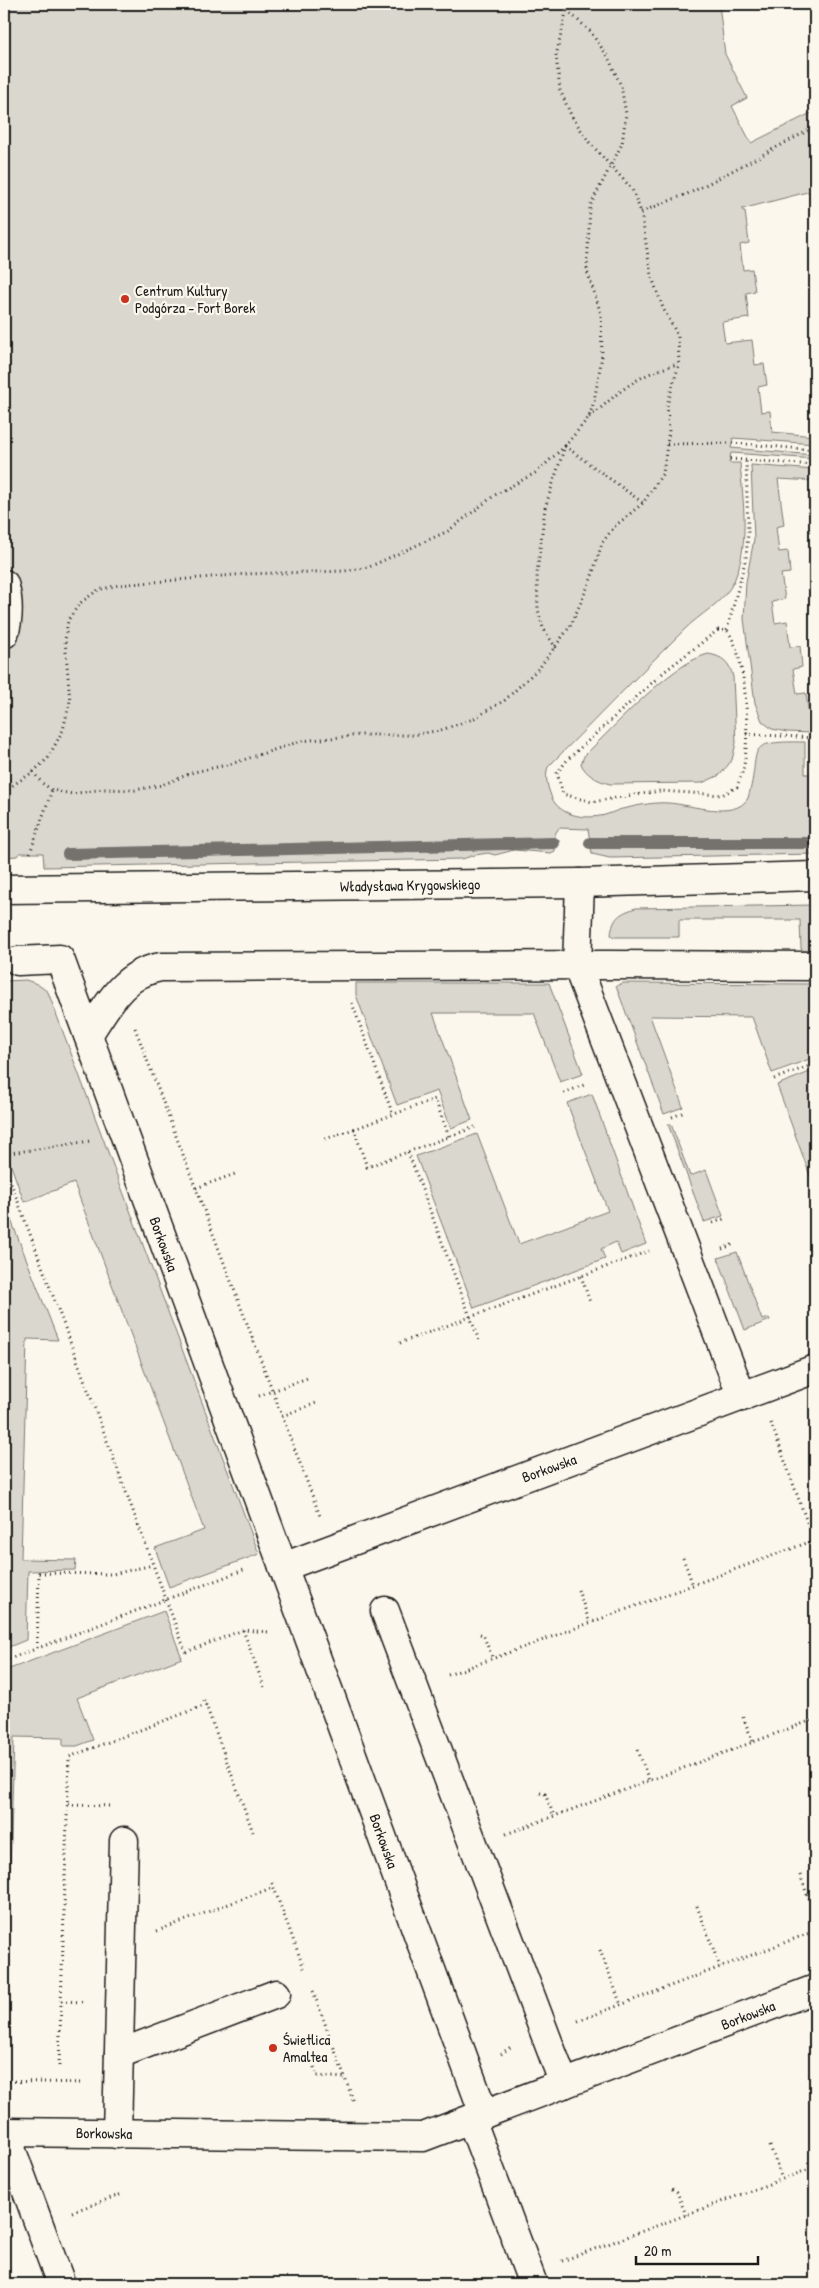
<svg xmlns="http://www.w3.org/2000/svg" width="819" height="2288" font-family="'Patrick Hand',sans-serif">
  <style>
    .green { fill: #dad7ce; stroke: #7b7a75 }
    .lines { fill: none; stroke-linecap: round; stroke-linejoin: round }
    .stream { stroke: #74726e; stroke-width: 12 }
    .minor-casing { stroke: #1c1c1c; stroke-width: 31 }
    .path { stroke: #1c1c1c; stroke-width: 3; stroke-dasharray: 1 4; stroke-linecap: butt }
    .minor { stroke: #fbf7ec; stroke-width: 28 }
    .poi-dot { fill: #c8321e; stroke: #fbf7ec; stroke-width: 2 }
    .labels { text-anchor: middle; dominant-baseline: central; stroke-width: 4.5; stroke-linejoin: round; paint-order: stroke }
    .poi-label { font-size: 15px; fill: #1c1c1c; stroke: #fbf7ec; text-anchor: start }
    .street-label { font-size: 15px; fill: #1c1c1c; stroke: #fbf7ec }
  </style>
  <rect width="100%" height="100%" fill="#fbf7ec"/>
  <filter id="ink" filterUnits="userSpaceOnUse"><feTurbulence type="fractalNoise" baseFrequency=".02" numOctaves="2"/><feDisplacementMap in="SourceGraphic" scale="10" xChannelSelector="R" yChannelSelector="G"/><feConvolveMatrix kernelMatrix="1 2 1 2 8 2 1 2 1" color-interpolation-filters="sRGB"/></filter>
  <g filter="url(#ink)">
    <g class="green">
      <path d="M4,4H719L725,54L747,98L732,106L751,143L815,111V190L742,209L743,211H745L749,243L740,245L743,270L752,269L755,291L746,293L749,318L722,322L725,343L752,340L755,365L764,364L767,385L758,387L761,412L770,411L772,432L815,436V444L733,438L731,448L815,455V459L731,453L729,463H740C743,502 750,544 734,581C724,603 699,614 683,631C637,676 593,722 548,767C545,775 547,785 550,793C556,816 585,820 605,815C612,813 619,809 627,808C639,805 656,802 668,803C690,804 735,821 748,798C763,749 739,741 805,742V774H815V854L610,858L592,854L588,829L559,828L555,834V851L551,853L514,850L495,855L488,853L475,855L462,859L44,867L43,853H19L17,856L4,857Z"/>
      <polygon points="751,465 815,470 815,481 778,479 784,525 776,527 779,552 788,551 790,573 781,574 785,599 772,602 775,623 787,621 790,647 800,646 802,667 793,669 797,694 806,693 811,733 787,732 772,729 762,721 755,703 744,619 746,582 754,539"/>
      <path d="M708,654C722,656 730,662 733,677L736,743L732,760L720,775L702,783L610,784C598,781 586,775 581,764L584,756C613,728 670,664 708,654Z"/>
      <path d="M815,905V950L804,951L801,949L800,920H679V937H614L611,935C613,917 620,913 636,908Z"/>
      <rect x="4" y="919" width="4" height="38"/>
      <polygon points="26,980 37,984 48,992 259,1554 169,1587 155,1548 204,1530 74,1183 24,1202 4,1146 4,981"/>
      <polygon points="356,983 549,983 583,1074 560,1082 534,1013 433,1013 472,1120 451,1128 437,1091 397,1105 356,995"/>
      <polygon points="623,983 815,984 815,1057 772,1073 752,1017 650,1016 683,1107 664,1114 616,986"/>
      <polygon points="815,1070 815,1180 812,1181 777,1085"/>
      <polygon points="592,1094 646,1244 621,1254 616,1242 601,1249 605,1259 474,1308 416,1156 477,1134 519,1244 608,1211 567,1103"/>
      <polygon points="668,1124 671,1124 690,1176 706,1170 723,1216 704,1222"/>
      <polygon points="4,1202 58,1340 27,1339 21,1559 76,1560 75,1570 28,1571 26,1640 4,1649"/>
      <polygon points="737,1252 762,1320 769,1318 770,1320 745,1330 718,1258"/>
      <polygon points="164,1611 182,1658 77,1698 93,1740 77,1746 63,1746 63,1738 14,1737 4,2073 4,1671"/>
    </g>
    <g class="lines">
      <g class="stream">
        <polyline points="590,843 815,843"/>
        <polyline points="68,854 554,843"/>
      </g>
      <g class="minor-casing">
        <g id="minor">
          <path d="M4,584C9,600 9,619 4,634"/>
          <polyline points="580,883 577,965 742,1397"/>
          <polyline points="4,889 580,883 815,876"/>
          <polyline points="18,961 60,959 484,2114"/>
          <path d="M88,1035C107,1006 123,973 161,967L605,965L815,966"/>
          <polyline points="283,1567 815,1369"/>
          <polyline points="385,1611 564,2084"/>
          <polyline points="119,2054 276,1994"/>
          <polyline points="471,2119 533,2284"/>
          <polyline points="4,2132 423,2137 815,1989"/>
          <polyline points="5,2132 61,2284"/>
          <polyline points="117,2134 124,1841"/>
        </g>
      </g>
      <g class="path">
        <polyline points="641,212 692,192 815,127"/>
        <path d="M589,417C602,408 612,397 625,388C641,376 659,369 678,364"/>
        <polyline points="667,444 732,443 815,450"/>
        <polyline points="730,459 815,465"/>
        <path d="M718,630H727C747,656 750,733 744,765C743,772 739,780 737,787L722,795L660,791L592,802L563,794L557,773L568,759L665,671Z"/>
        <polyline points="727,630 746,558 748,533 746,459"/>
        <polyline points="556,648 543,628 538,610 537,573 545,508 565,446 643,503"/>
        <polyline points="746,734 815,738"/>
        <polyline points="33,772 42,783 52,790"/>
        <polyline points="4,791 33,772 48,758 63,730 70,701 65,640 68,620 80,603 98,590 119,585 246,574 345,571 369,567 448,531 495,495 537,472 565,446 589,417 594,402 602,356 601,314 587,271 590,206 622,144 626,114 621,86 608,57 590,31 560,4"/>
        <polyline points="30,853 52,790 72,794 103,789 135,790 162,785 194,772 231,764 301,741 361,735 413,735 441,730 473,719 505,700 540,667 571,625 591,579 602,543 614,527 643,503 663,473 669,430 667,405 679,364 678,336 663,308 651,275 641,212 632,189 589,142 571,115 560,90 556,56 568,4"/>
        <polyline points="352,1003 393,1115"/>
        <polyline points="135,1028 320,1516"/>
        <polyline points="774,1079 815,1064"/>
        <polyline points="564,1093 584,1085"/>
        <polyline points="672,1117 685,1112"/>
        <polyline points="354,1129 435,1099 449,1137"/>
        <polyline points="325,1139 354,1129 367,1167 475,1127"/>
        <polyline points="408,1152 480,1343"/>
        <polyline points="4,1154 90,1141"/>
        <polyline points="4,1164 187,1656"/>
        <polyline points="814,1186 815,1186"/>
        <polyline points="196,1188 235,1174"/>
        <polyline points="713,1223 724,1219"/>
        <polyline points="722,1249 734,1244"/>
        <polyline points="581,1276 590,1302"/>
        <polyline points="400,1343 649,1251"/>
        <polyline points="259,1396 310,1377"/>
        <polyline points="282,1416 319,1402"/>
        <polyline points="771,1423 815,1544"/>
        <polyline points="683,1558 693,1585"/>
        <polyline points="578,1590 590,1623"/>
        <polyline points="243,1630 264,1687"/>
        <polyline points="480,1634 483,1635 493,1659"/>
        <polyline points="37,1648 39,1573 113,1574 153,1565"/>
        <polyline points="186,1652 243,1630 269,1632"/>
        <polyline points="4,1661 246,1569"/>
        <polyline points="448,1675 815,1540"/>
        <polyline points="204,1700 253,1832"/>
        <polyline points="743,1717 753,1742"/>
        <polyline points="638,1750 649,1781"/>
        <polyline points="540,1793 545,1794 554,1816"/>
        <polyline points="68,1805 112,1806"/>
        <polyline points="506,1834 815,1719"/>
        <polyline points="800,1875 815,1916"/>
        <polyline points="272,1883 305,1971"/>
        <polyline points="697,1906 720,1967"/>
        <polyline points="157,1931 274,1887"/>
        <polyline points="600,1950 621,2005"/>
        <polyline points="313,1991 353,2100"/>
        <polyline points="61,2001 85,2002"/>
        <polyline points="578,2021 815,1931"/>
        <polyline points="501,2054 512,2046"/>
        <polyline points="59,2066 69,1757 206,1705"/>
        <polyline points="314,2067 317,2076 345,2078"/>
        <polyline points="4,2081 83,2083"/>
        <polyline points="770,2146 782,2179"/>
        <polyline points="672,2189 677,2192 686,2215"/>
        <polyline points="72,2212 122,2194"/>
        <polyline points="562,2261 815,2167"/>
      </g>
      <use href="#minor" class="minor"/>
    </g>
  </g>
  <g class="poi-dot">
    <circle cx="125" cy="299" r="5"/>
    <circle cx="273" cy="2048" r="5"/>
  </g>
  <g class="labels">
    <g class="poi-label">
      <text x="135" y="290">Centrum Kultury<tspan x="135" dy="17">Podgórza - Fort Borek</tspan></text>
      <text x="283" y="2039">Świetlica<tspan x="283" dy="17">Amaltea</tspan></text>
    </g>
    <g class="street-label">
      <text transform="translate(410 885) rotate(-1)">Władysława Krygowskiego</text>
      <text transform="translate(164 1244) rotate(70)">Borkowska</text>
      <text transform="translate(549 1468) rotate(-20)">Borkowska</text>
      <text transform="translate(384 1841) rotate(70)">Borkowska</text>
      <text transform="translate(748 2015) rotate(-21)">Borkowska</text>
      <text transform="translate(104 2133) rotate(1)">Borkowska</text>
    </g>
  </g>
  <rect width="819" height="2288" fill="none" stroke="#fbf7ec" stroke-width="20"/>
  <rect x="10" y="10" width="799" height="2268" fill="none" stroke="#1c1c1c" stroke-width="2" filter="url(#ink)"/>
  <path d="M636 2256v8h122v-8" fill="none" stroke="#1c1c1c" stroke-width="2.5"/>
  <text x="644" y="2256" font-size="15" fill="#1c1c1c" stroke="#fbf7ec" stroke-width="4" paint-order="stroke">20 m</text>
</svg>
